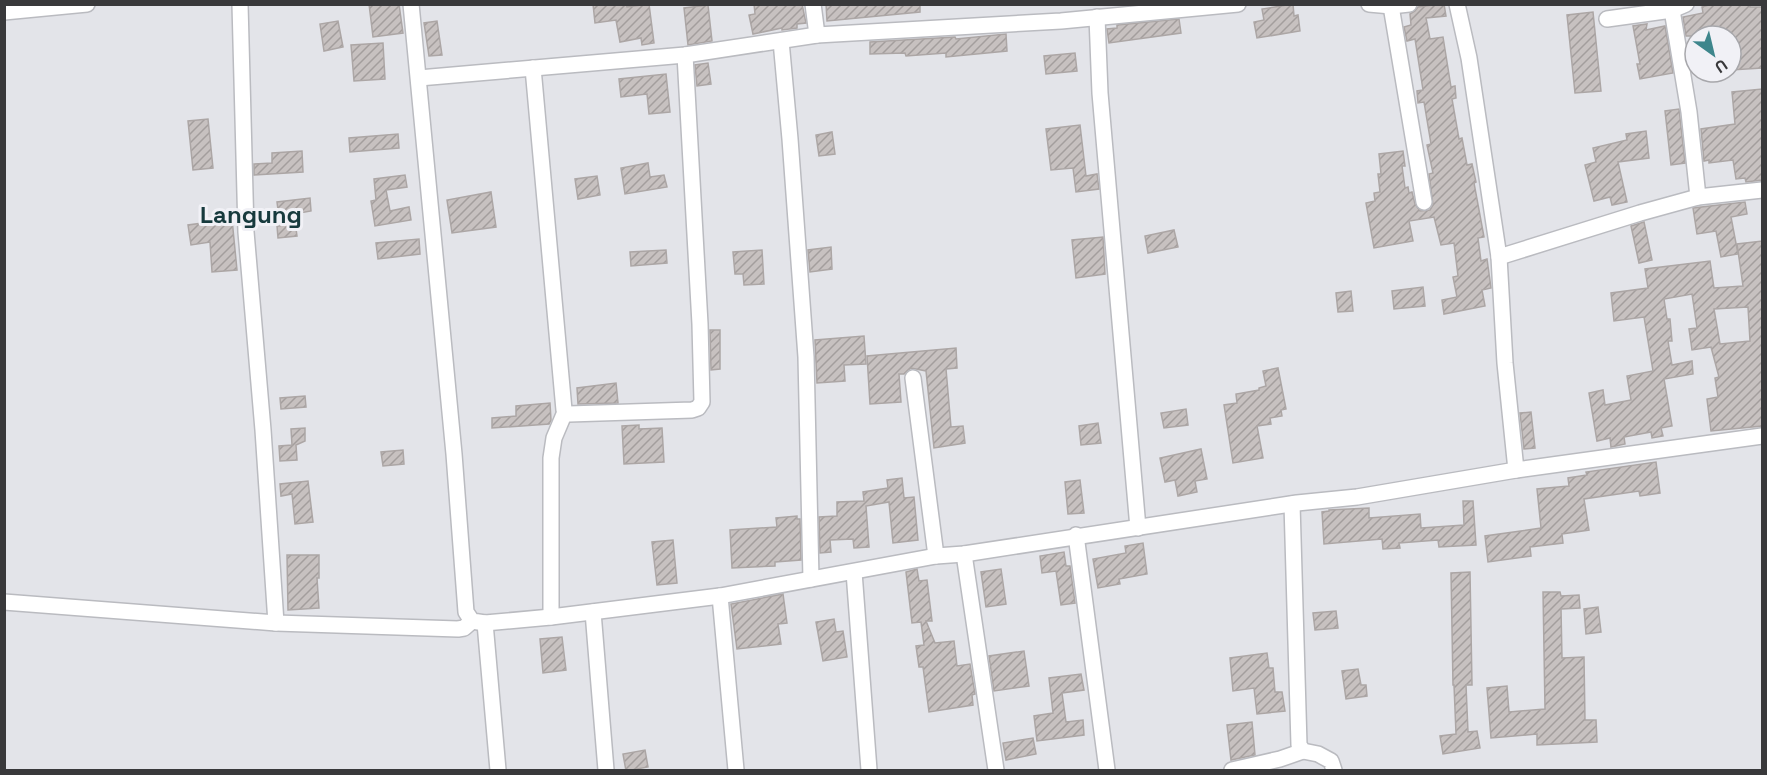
<svg xmlns="http://www.w3.org/2000/svg" width="1767" height="775" font-family="'Space Grotesk',sans-serif">
  <style>
    .building { fill: url(#building-hatch); stroke: #aca6a5; stroke-width: 1.5; fill-rule: evenodd }
    .lines { fill: none; stroke-linecap: round; stroke-linejoin: round }
    .street-casing { stroke: #babbc0; stroke-width: 18 }
    .street { stroke: #fff; stroke-width: 15 }
    .labels { text-anchor: middle; dominant-baseline: central; stroke-width: 6; stroke-linejoin: round; paint-order: stroke }
    .quarter-label { font-size: 24px; font-weight: bold; fill: #173a3d; stroke: #f1f1f6 }
  </style>
  <defs>
    <pattern id="building-hatch" width="6" height="6" patternUnits="userSpaceOnUse" patternTransform="scale(1.5)"><rect width="6" height="6" fill="#c7c1c0"/><path d="M-1 1l2-2M0 6l6-6M5 7l2-2" fill="none" stroke="#a39e9d"/></pattern>
  </defs>
  <rect width="100%" height="100%" fill="#e3e4e9"/>
  <g class="building">
    <polygon points="369,4 399,4 403,33 373,37"/>
    <polygon points="593,4 626,4 627,7 649,4 654,43 642,45 641,38 620,42 616,20 595,23"/>
    <polygon points="754,4 802,4 806,23 797,24 797,28 782,30 782,28 753,34 749,15 755,14"/>
    <polygon points="826,4 920,4 920,12 827,21"/>
    <polygon points="1293,4 1294,16 1298,15 1300,31 1257,38 1254,22 1264,20 1262,9"/>
    <polygon points="1440,4 1444,4 1446,16 1426,18 1430,39 1443,37 1451,87 1455,86 1456,98 1452,99 1459,139 1462,138 1467,165 1472,164 1476,182 1474,183 1484,237 1478,238 1481,261 1487,259 1491,288 1482,290 1485,306 1444,314 1442,300 1457,297 1453,277 1458,276 1454,243 1441,245 1434,217 1409,221 1413,241 1374,248 1366,203 1375,201 1374,193 1380,192 1378,174 1381,174 1379,154 1403,151 1405,166 1402,166 1405,188 1408,187 1409,193 1412,192 1415,204 1420,211 1430,210 1433,205 1429,174 1433,173 1427,145 1431,144 1424,102 1418,103 1417,91 1423,90 1415,39 1407,41 1404,27 1411,25 1410,14 1415,11 1418,7"/>
    <polygon points="1712,4 1750,4 1750,7 1762,7 1762,68 1731,70 1731,36 1686,36 1683,17 1703,13 1702,7"/>
    <polygon points="708,5 712,41 688,45 684,8"/>
    <polygon points="1593,12 1601,91 1575,93 1567,15"/>
    <polygon points="1179,19 1181,33 1109,43 1107,29 1117,28 1117,25"/>
    <polygon points="338,21 343,47 324,51 320,24"/>
    <polygon points="437,21 442,55 429,56 424,23"/>
    <polygon points="1647,24 1646,30 1665,26 1673,73 1640,79 1637,64 1640,64 1633,26"/>
    <polygon points="1006,34 1007,51 946,57 946,53 906,56 905,53 870,54 870,42 955,37 956,39"/>
    <polygon points="383,43 385,79 354,81 351,45"/>
    <polygon points="1075,53 1077,71 1046,74 1044,56"/>
    <polygon points="708,63 711,84 697,86 695,65"/>
    <polygon points="666,74 670,112 649,114 647,94 621,97 619,79"/>
    <polygon points="1762,89 1762,180 1746,182 1745,178 1736,179 1733,160 1709,163 1709,160 1704,161 1701,129 1735,124 1732,92"/>
    <polygon points="1679,109 1685,163 1671,165 1665,111"/>
    <polygon points="208,119 213,168 193,170 188,121"/>
    <polygon points="1080,125 1086,176 1097,174 1099,189 1076,192 1073,168 1051,170 1046,129"/>
    <polygon points="1646,131 1649,158 1618,162 1627,202 1612,205 1610,197 1594,201 1585,165 1596,162 1593,148 1627,140 1626,134"/>
    <polygon points="832,132 835,154 819,156 816,135"/>
    <polygon points="398,134 399,148 350,152 349,138"/>
    <polygon points="302,151 303,172 254,175 254,164 272,163 272,153"/>
    <polygon points="648,163 650,177 664,175 667,187 625,194 621,168"/>
    <polygon points="405,175 407,187 386,190 390,211 409,207 411,220 375,226 371,201 376,200 374,179"/>
    <polygon points="597,176 600,195 578,199 575,179"/>
    <polygon points="491,192 496,227 452,233 447,200"/>
    <polygon points="310,198 311,211 294,214 297,236 278,238 277,226 280,226 277,202"/>
    <polygon points="1745,202 1747,214 1731,217 1738,254 1721,257 1716,231 1697,234 1693,208"/>
    <polygon points="232,219 237,270 212,272 210,242 191,245 188,225"/>
    <polygon points="1644,222 1652,260 1639,263 1631,226"/>
    <polygon points="1174,230 1178,247 1148,253 1145,236"/>
    <polygon points="1103,237 1105,274 1076,278 1072,240"/>
    <polygon points="419,239 420,254 378,259 376,243"/>
    <path d="M1762,241V426L1711,431L1707,399L1718,397L1715,378L1719,377L1711,347L1692,350L1689,329L1697,328L1692,294L1664,299L1667,319H1670L1672,341H1668L1672,365L1692,361L1693,374L1664,379L1672,426L1661,428L1663,436L1652,438L1651,432L1624,437L1625,444L1611,447L1610,438L1597,441L1589,393L1603,390L1605,405L1631,400L1627,376L1653,371L1644,317L1614,321L1611,293L1648,288L1645,269L1710,261L1714,288L1743,286L1737,244ZM1748,307L1750,341L1720,344L1714,309Z"/>
    <polygon points="831,247 832,269 810,272 808,250"/>
    <polygon points="666,250 667,263 631,266 630,252"/>
    <polygon points="762,250 764,284 744,285 743,274 735,274 733,252"/>
    <polygon points="1423,287 1425,306 1394,309 1392,291"/>
    <polygon points="1351,291 1353,311 1338,312 1336,293"/>
    <polygon points="710,330 720,330 720,369 711,370"/>
    <polygon points="864,336 866,364 844,365 845,381 817,383 815,340"/>
    <polygon points="956,348 957,368 946,369 951,427 963,426 965,443 934,448 926,371 911,368 904,374 899,374 901,402 870,404 867,356"/>
    <polygon points="1278,368 1286,409 1281,410 1282,416 1270,418 1271,424 1257,426 1263,458 1233,463 1224,405 1237,403 1236,394 1259,390 1259,388 1266,386 1263,371"/>
    <polygon points="616,383 618,403 578,404 577,388"/>
    <polygon points="305,396 306,407 281,409 280,398"/>
    <polygon points="550,403 551,420 549,424 492,428 492,418 516,416 516,406"/>
    <polygon points="1186,409 1188,425 1164,428 1161,413"/>
    <polygon points="1531,412 1535,448 1524,449 1520,413"/>
    <polygon points="1098,423 1101,443 1081,445 1079,426"/>
    <polygon points="639,425 639,429 662,428 664,462 624,464 622,426"/>
    <polygon points="305,428 305,441 296,445 297,460 280,461 279,446 292,445 291,429"/>
    <polygon points="1201,449 1207,479 1195,481 1197,492 1178,496 1175,480 1165,482 1160,458"/>
    <polygon points="403,450 404,464 383,466 381,452"/>
    <polygon points="1656,462 1660,493 1640,496 1639,491 1584,499 1589,530 1562,534 1563,543 1530,547 1531,556 1488,562 1485,536 1541,528 1537,489 1569,486 1568,478 1587,475 1586,472"/>
    <polygon points="902,478 904,498 914,497 918,540 893,543 889,502 866,506 869,547 854,548 853,539 830,540 831,552 820,553 819,517 837,516 837,502 864,501 863,492 888,488 887,480"/>
    <polygon points="1080,480 1084,513 1068,514 1065,482"/>
    <polygon points="308,481 313,522 295,524 292,494 281,496 280,484"/>
    <polygon points="1463,501 1473,501 1476,545 1439,547 1438,540 1399,543 1400,548 1383,549 1382,539 1324,544 1322,512 1329,511 1329,510 1369,508 1369,518 1420,514 1421,528 1464,525"/>
    <polygon points="797,516 797,519 800,519 801,560 775,562 775,566 732,568 730,530 777,527 776,518"/>
    <polygon points="673,540 677,583 657,585 652,542"/>
    <polygon points="1143,543 1147,574 1119,579 1120,584 1098,588 1093,559 1126,553 1125,546"/>
    <polygon points="1064,552 1066,566 1070,566 1075,603 1061,605 1056,571 1042,573 1040,556"/>
    <polygon points="287,555 319,555 319,578 317,578 319,608 288,610"/>
    <polygon points="917,569 919,581 927,580 932,621 926,621 935,643 954,641 957,666 970,664 975,694 972,695 973,705 929,712 923,667 919,667 916,646 924,645 921,622 912,623 906,572"/>
    <polygon points="1001,569 1006,604 986,607 981,572"/>
    <polygon points="1470,572 1472,685 1466,685 1468,732 1477,731 1480,748 1443,754 1440,736 1456,734 1454,685 1453,685 1451,573"/>
    <polygon points="1543,592 1560,592 1561,596 1579,595 1580,608 1561,609 1562,658 1584,657 1585,720 1596,720 1597,742 1537,745 1537,734 1491,738 1487,688 1507,686 1509,712 1545,709"/>
    <polygon points="783,594 787,623 778,624 781,644 737,649 731,604"/>
    <polygon points="1598,607 1601,632 1586,634 1584,609"/>
    <polygon points="1336,611 1338,628 1315,630 1313,613"/>
    <polygon points="834,619 836,632 843,631 847,657 823,661 816,622"/>
    <polygon points="562,637 566,670 543,673 540,639"/>
    <polygon points="1024,651 1029,686 994,691 989,656"/>
    <polygon points="1267,653 1269,668 1273,668 1275,692 1282,692 1285,711 1257,714 1254,688 1233,691 1230,658"/>
    <polygon points="1358,669 1361,685 1366,685 1367,696 1346,699 1342,671"/>
    <polygon points="1081,674 1084,690 1062,693 1066,722 1083,720 1084,735 1037,741 1034,716 1053,713 1049,678"/>
    <polygon points="1252,722 1255,755 1231,760 1227,725"/>
    <polygon points="1033,738 1036,754 1006,760 1003,743"/>
    <polygon points="645,750 648,767 626,771 623,754"/>
  </g>
  <g class="lines">
    <g class="street-casing">
      <g id="street">
        <polyline points="240,4 246,232 263,430 276,623"/>
        <polyline points="411,4 454,454 466,612 472,621 485,623 551,617 720,596 936,556 964,554 1297,503 1357,497 1516,470 1762,436"/>
        <polyline points="813,4 817,35"/>
        <polyline points="1369,4 1391,6 1409,4"/>
        <polyline points="1457,4 1469,58 1499,257 1505,363 1516,470"/>
        <polyline points="1391,6 1424,202"/>
        <polyline points="1672,10 1689,112 1698,197"/>
        <polyline points="4,12 87,4"/>
        <polyline points="1097,17 1100,93 1138,528"/>
        <polyline points="1607,19 1672,10 1686,4"/>
        <polyline points="781,41 790,139 806,357 811,579"/>
        <polyline points="533,68 564,410 569,414 692,410 698,408 702,402 700,324 685,55"/>
        <polyline points="419,78 685,55 817,35 1061,21 1238,4"/>
        <polyline points="1499,257 1640,213 1698,197 1762,190"/>
        <polyline points="913,378 936,556"/>
        <polyline points="1292,504 1299,745 1303,751 1318,754 1331,761 1334,770"/>
        <polyline points="1076,535 1107,770"/>
        <polyline points="964,554 996,770"/>
        <polyline points="854,572 869,770"/>
        <polyline points="720,596 736,770"/>
        <polyline points="4,602 276,623 458,629 464,628 472,621"/>
        <polyline points="593,612 606,770"/>
        <polyline points="551,617 551,458 554,438 565,412"/>
        <polyline points="485,623 498,770"/>
        <polyline points="1232,770 1280,759 1303,751"/>
      </g>
    </g>
    <use href="#street" class="street"/>
  </g>
  <g class="labels">
    <g class="quarter-label">
      <text x="251" y="214">Langung</text>
    </g>
  </g>
  <rect width="1767" height="775" fill="none" stroke="#39393b" stroke-width="12"/>
  <g transform="translate(1713 54) rotate(146)"><circle r="28" fill="#f1f1f6" stroke="#a7a7ab" stroke-width="1.5"/>
  <path d="M0-4.5L10 22L0 15L-10 22Z" fill="#3e868c"/>
  <text y="-9" font-size="16" font-weight="bold" text-anchor="middle" fill="#39393b">U</text>
  </g>
</svg>
